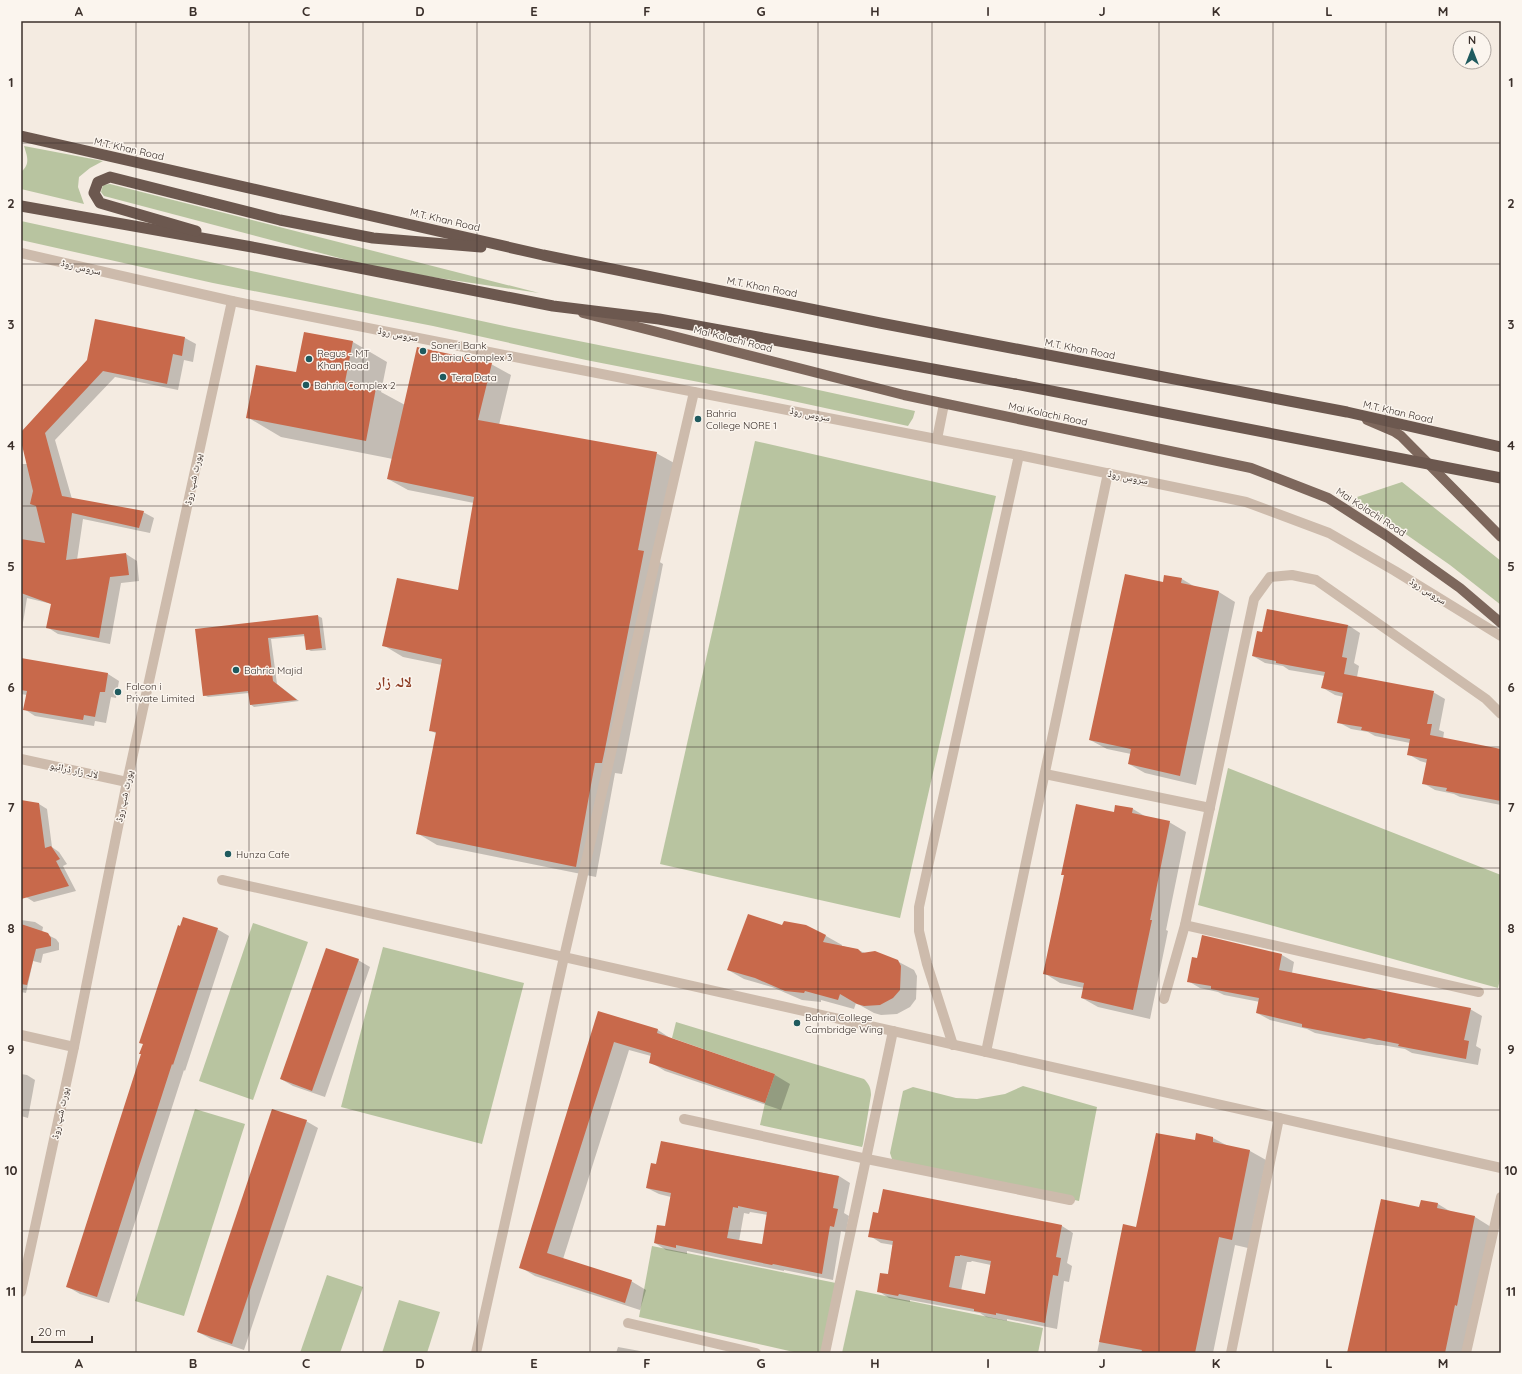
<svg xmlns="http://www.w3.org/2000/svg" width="1522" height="1374" font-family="Quicksand,'Noto Naskh Arabic',sans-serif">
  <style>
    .green { fill: #b8c4a0 }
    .shadow { fill: #0003; fill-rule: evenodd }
    .building { fill: #c8694b; fill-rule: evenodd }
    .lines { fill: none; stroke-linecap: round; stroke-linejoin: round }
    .minor { stroke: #cdbbac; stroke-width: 10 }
    .tertiary { stroke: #cdbbac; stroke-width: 10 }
    .primary { stroke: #7d675c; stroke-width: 10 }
    .trunk { stroke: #6c584f; stroke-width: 11 }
    .trunk-bridge { stroke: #6c584f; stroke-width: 11 }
    .grid { fill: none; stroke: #3b302b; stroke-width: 1; stroke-opacity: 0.55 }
    .poi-dot { fill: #1f5a5e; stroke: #fbf5ee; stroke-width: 1.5 }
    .labels { text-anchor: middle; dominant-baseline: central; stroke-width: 3; stroke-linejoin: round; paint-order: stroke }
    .street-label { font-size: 10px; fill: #3b302b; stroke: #fbf5ee }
    .poi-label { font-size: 10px; fill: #3b302b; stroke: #fbf5ee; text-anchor: start }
    .district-label { font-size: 14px; font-weight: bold; fill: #8c3b22; stroke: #fbf5ee }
    .neatline { fill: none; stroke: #3b302b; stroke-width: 1.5 }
    .grid-label { font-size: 13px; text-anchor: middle; font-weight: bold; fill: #3b302b }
  </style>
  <rect width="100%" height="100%" fill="#f4ebe1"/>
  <g class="green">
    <path d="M24,146L103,161L90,168L79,177L78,187L84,204L21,189V172C31,164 27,156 24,146Z"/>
    <polygon points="110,184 539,293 385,270 104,196 101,192 103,185"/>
    <polygon points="21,221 509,327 768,379 915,411 913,418 908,426 765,395 586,360 433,326 213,283 21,240"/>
    <polygon points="755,441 996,496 900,918 660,864"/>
    <polygon points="1402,482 1501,561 1501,605 1450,565 1354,498"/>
    <polygon points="1228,768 1501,875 1501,975 1498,988 1198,905"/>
    <polygon points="253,923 308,942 253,1100 199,1081"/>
    <polygon points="383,947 524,983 482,1144 341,1107"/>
    <path d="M676,1022L864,1079C869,1084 871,1088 871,1095L863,1144L862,1147L760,1125L765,1103L775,1074L672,1038Z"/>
    <polygon points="1023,1086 1097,1107 1079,1201 896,1161 892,1159 890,1153 903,1091 913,1087 956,1098 977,1099 1005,1094"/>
    <polygon points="195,1109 245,1124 184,1316 135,1301"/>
    <polygon points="652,1246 836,1283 821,1353 798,1353 639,1317"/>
    <polygon points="327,1275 363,1287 340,1353 300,1353"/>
    <polygon points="856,1290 1043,1328 1038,1353 842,1353"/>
    <polygon points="399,1300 440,1312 427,1353 382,1353"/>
  </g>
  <g class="shadow">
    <polygon points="96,320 185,338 196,344 193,362 184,360 178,390 115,377 55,440 72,499 143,512 154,518 150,533 83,519 77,560 126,554 137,561 139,581 121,583 110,644 58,634 47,627 52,604 27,598 21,635 21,464 27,464 21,433 88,361"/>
    <polygon points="305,333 353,342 387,362 381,392 405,405 491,364 511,375 499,425 656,453 676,464 658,561 663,564 625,760 622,774 615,773 596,877 437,845 417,833 437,734 430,730 442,665 403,657 383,645 459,591 474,503 408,490 388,479 393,459 281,437 247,417 297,374"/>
    <polygon points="1165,576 1182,579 1197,588 1219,592 1235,602 1196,785 1145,773 1129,764 1131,754 1107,749 1090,740 1164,583"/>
    <polygon points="318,616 322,618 326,650 311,651 307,649 306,636 271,639 277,684 299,701 254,707 250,704 249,693 208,697 204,695 196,630"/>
    <polygon points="1348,625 1360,633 1354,663 1359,666 1357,677 1433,692 1445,699 1439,730 1444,732 1443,739 1501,750 1501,805 1460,797 1454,794 1435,790 1423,783 1427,763 1420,761 1408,754 1410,743 1375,736 1368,732 1351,729 1338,722 1344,697 1335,695 1323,688 1325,676 1289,670 1283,666 1265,663 1253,656 1263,633"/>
    <polygon points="21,659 108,674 119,681 116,698 111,697 106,723 95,721 94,726 35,716 24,709 27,695 21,694"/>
    <polygon points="21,801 39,804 47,809 52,847 59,852 67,864 63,866 76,891 34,902 26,897 21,891"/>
    <polygon points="1133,809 1148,818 1169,822 1186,832 1166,930 1168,931 1150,1019 1098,1007 1082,998 1084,988 1060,983 1044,973 1065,876 1062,874 1115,813"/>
    <polygon points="21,920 35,922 43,927 42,932 56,939 59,943 59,950 43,954 41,963 33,961 26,993 21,992"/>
    <polygon points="783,926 805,926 826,936 842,945 842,946 858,950 865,953 897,961 914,970 917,976 916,999 910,1007 897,1014 881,1015 874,1013 856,1003 854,1009 821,1000 821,1002 802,1000 772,987 744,979 728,970"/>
    <polygon points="217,929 229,936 185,1071 184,1070 109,1303 80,1294 68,1287 142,1054"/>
    <polygon points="1202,937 1282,955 1294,962 1292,973 1470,1009 1482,1016 1476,1046 1481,1049 1478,1065 1412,1053 1405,1049 1382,1045 1377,1045 1315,1033 1307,1029 1270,1020 1257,1013 1260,1002 1224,995 1218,992 1200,988 1188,981 1198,959"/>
    <polygon points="358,960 370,967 325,1097 293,1086 281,1079"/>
    <polygon points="599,1012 658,1030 673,1040 775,1075 790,1084 781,1110 665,1071 650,1062 651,1056 629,1050 563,1259 631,1281 646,1290 640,1310 535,1276 520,1267"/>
    <polygon points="21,1074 27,1075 35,1080 28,1118 21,1116"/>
    <polygon points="306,1121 318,1128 244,1350 211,1339 198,1332"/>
    <polygon points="1213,1138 1228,1146 1250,1151 1266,1160 1248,1248 1235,1245 1213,1353 1097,1353 1124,1226 1137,1228 1195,1141"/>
    <path d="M662,1142L839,1176L850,1183L844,1213L849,1216L846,1232L841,1231L833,1280L784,1270V1271L687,1251V1254L666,1250L655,1243L666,1227L671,1197L659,1194L647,1188L657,1165ZM750,1212L768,1215L763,1245L739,1241L744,1213L749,1214Z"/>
    <path d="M884,1191L1062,1226L1073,1233L1067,1263L1072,1266L1069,1282L1064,1281L1057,1329L1007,1319V1321L986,1317L980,1313L910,1300V1302L889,1298L878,1291L888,1275L893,1245L881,1243L870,1236L879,1214ZM972,1261L991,1265L986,1295L961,1291L967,1262H971Z"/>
    <polygon points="1421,1201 1438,1204 1453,1213 1475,1217 1491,1227 1463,1353 1348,1353 1420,1208"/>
    <polygon points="618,1347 651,1353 616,1353"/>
  </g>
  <g class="building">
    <polygon points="95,319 185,337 182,356 173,354 167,384 103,371 45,433 62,496 144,511 139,528 72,513 66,560 126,553 129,575 110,577 99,638 46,628 51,604 21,593 21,539 45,543 36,506 30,504 33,491 21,441 21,432 87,360"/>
    <polygon points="304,332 353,341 345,382 376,388 366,441 246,418 256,365 296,372"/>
    <polygon points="417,347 492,363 478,420 657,452 638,550 644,551 605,749 602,763 595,763 576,867 416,834 436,732 429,731 442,659 382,646 397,578 458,590 474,497 387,479"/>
    <polygon points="1125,574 1163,582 1164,575 1182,578 1181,583 1219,591 1180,776 1128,764 1131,749 1089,740"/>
    <polygon points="1267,609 1348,625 1342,657 1347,658 1344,674 1434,691 1427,724 1432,724 1430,735 1501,749 1501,801 1446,791 1447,788 1422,784 1427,759 1407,755 1410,739 1361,730 1362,727 1337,723 1343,693 1321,688 1325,672 1276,663 1276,661 1252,656 1257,631 1262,632"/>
    <polygon points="318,615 322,648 306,650 304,634 268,638 273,681 297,700 250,705 248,691 203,696 195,629"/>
    <polygon points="21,658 108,673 105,692 100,692 95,717 84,715 83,720 23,710 27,691 21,690"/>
    <polygon points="21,800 39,803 45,848 51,846 60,859 56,861 69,886 21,899"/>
    <polygon points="1076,804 1114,812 1115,805 1133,808 1132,813 1170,821 1150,920 1152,920 1133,1010 1081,998 1084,983 1043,974 1064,875 1061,875"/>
    <polygon points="748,914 782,925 784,921 806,925 826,935 823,942 858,949 862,953 875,951 898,960 901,966 900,990 893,998 880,1005 864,1006 857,1004 840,994 838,1000 805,991 804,993 785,991 755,978 727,970"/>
    <polygon points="183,917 218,928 173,1065 172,1064 97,1297 66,1287 141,1054 139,1054 143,1044 139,1043 178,925 180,926"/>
    <polygon points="21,924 48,933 51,938 51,946 36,949 27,985 21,984"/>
    <polygon points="1202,935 1282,954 1279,970 1471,1008 1464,1040 1469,1041 1466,1059 1398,1046 1399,1044 1369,1038 1364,1039 1302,1027 1302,1024 1256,1013 1259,998 1211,989 1211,986 1187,982 1192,957 1197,958"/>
    <polygon points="326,948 359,959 312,1091 280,1079"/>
    <polygon points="598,1011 658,1029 657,1033 775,1074 765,1103 649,1063 651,1053 614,1042 547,1253 632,1280 625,1303 519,1268"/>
    <polygon points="272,1109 307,1120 232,1344 197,1332"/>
    <polygon points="1156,1133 1195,1140 1196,1133 1213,1137 1213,1142 1250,1150 1232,1240 1219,1237 1195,1353 1141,1353 1142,1350 1099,1342 1123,1224 1136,1227"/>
    <path d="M661,1141L839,1176L833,1208L838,1209L834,1227L830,1226L822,1274L773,1264L772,1265L676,1245V1248L654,1243L657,1225L665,1226L671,1193L646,1188L651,1163L656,1164ZM738,1206L767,1212L762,1244L727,1238L733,1207L738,1208Z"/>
    <path d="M883,1189L1062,1225L1056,1257L1061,1258L1058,1276L1053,1275L1045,1323L996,1313V1315L974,1311V1309L899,1294L898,1296L877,1292L880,1273L888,1274L893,1241L868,1237L873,1212L878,1213ZM960,1255L991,1261L985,1294L949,1287L955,1256H960Z"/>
    <polygon points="1381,1199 1419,1207 1421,1200 1438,1203 1437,1208 1475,1216 1457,1306 1455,1305 1445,1353 1347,1353"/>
  </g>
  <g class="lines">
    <g class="minor">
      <polyline points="21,253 232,301 540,362 1019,455 1246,502 1329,533 1395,571 1501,636"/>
      <polyline points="937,439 944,404"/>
      <polyline points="21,759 127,782"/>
      <polyline points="1045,774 1210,808"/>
      <polyline points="222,880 1501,1168"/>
      <polyline points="1185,925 1479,992"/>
      <polyline points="1164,999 1185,925 1254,599 1270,577 1292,575 1316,580 1486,699 1501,714"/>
      <polyline points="21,1035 74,1047"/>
      <polyline points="953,1045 927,964 919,931 919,907 1019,455"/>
      <polyline points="986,1052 1108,473"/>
      <polyline points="684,1119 867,1159 1070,1200"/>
      <polyline points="628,1323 756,1353"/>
      <polyline points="476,1353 564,957 694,392"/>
      <polyline points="825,1353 893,1031"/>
      <polyline points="1231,1353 1279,1118"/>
      <polyline points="1466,1353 1501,1197"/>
    </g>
    <polyline class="tertiary" points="21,1292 74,1047 127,782 232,301"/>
    <g class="primary">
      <polyline points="583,313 904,395 1251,468 1328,498 1387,536 1460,588 1501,623"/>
      <polyline points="1367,420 1395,432 1401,436 1501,537"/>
    </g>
    <g class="trunk">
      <polyline points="21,136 543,255 880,323 1347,412 1501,447"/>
      <polyline points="21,206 252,247 553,306 659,319 1015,384"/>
      <polyline points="196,231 100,203 94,193 98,182 110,177 280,220 373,238 481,247"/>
    </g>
    <polyline class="trunk-bridge" points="1015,384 1501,478"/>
  </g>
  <path class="grid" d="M136,21V1353M249,21V1353M363,21V1353M477,21V1353M590,21V1353M704,21V1353M818,21V1353M932,21V1353M1045,21V1353M1159,21V1353M1273,21V1353M1386,21V1353M21,143H1501M21,264H1501M21,385H1501M21,506H1501M21,627H1501M21,747H1501M21,868H1501M21,989H1501M21,1110H1501M21,1231H1501"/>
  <g class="poi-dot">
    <circle cx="423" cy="351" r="4"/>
    <circle cx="309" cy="359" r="4"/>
    <circle cx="443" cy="377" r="4"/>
    <circle cx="306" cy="385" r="4"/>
    <circle cx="698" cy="419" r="4"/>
    <circle cx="236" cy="670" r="4"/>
    <circle cx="118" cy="692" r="4"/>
    <circle cx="228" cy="854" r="4"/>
    <circle cx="797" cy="1023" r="4"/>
  </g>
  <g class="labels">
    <g class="street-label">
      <text transform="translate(129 149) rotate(13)">M.T. Khan Road</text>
      <text transform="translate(445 220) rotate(13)">M.T. Khan Road</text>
      <text transform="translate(81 267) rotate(13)">سروس روڈ</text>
      <text transform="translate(762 287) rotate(11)">M.T. Khan Road</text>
      <text transform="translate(398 334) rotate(11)">سروس روڈ</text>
      <text transform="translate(733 339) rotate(14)">Mai Kolachi Road</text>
      <text transform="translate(1080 349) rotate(11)">M.T. Khan Road</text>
      <text transform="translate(1398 412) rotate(13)">M.T. Khan Road</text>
      <text transform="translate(810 414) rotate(11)">سروس روڈ</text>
      <text transform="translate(1048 414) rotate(12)">Mai Kolachi Road</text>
      <text transform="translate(1128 477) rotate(11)">سروس روڈ</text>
      <text transform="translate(193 479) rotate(-78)">پورٹ شپ روڈ</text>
      <text transform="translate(1371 512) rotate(33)">Mai Kolachi Road</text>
      <text transform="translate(1428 591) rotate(32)">سروس روڈ</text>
      <text transform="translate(74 770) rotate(12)">لالہ زار ڈرائیو</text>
      <text transform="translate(124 796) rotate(-78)">پورٹ شپ روڈ</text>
      <text transform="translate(60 1113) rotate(-78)">پورٹ شپ روڈ</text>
    </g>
    <g class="poi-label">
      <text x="431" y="345">Soneri Bank<tspan x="431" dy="12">Bharia Complex 3</tspan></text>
      <text x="317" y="353">Regus - MT<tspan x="317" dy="12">Khan Road</tspan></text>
      <text x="451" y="377">Tera Data</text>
      <text x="314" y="385">Bahria Complex 2</text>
      <text x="706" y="413">Bahria<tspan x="706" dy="12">College NORE 1</tspan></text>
      <text x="244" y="670">Bahria Majid</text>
      <text x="126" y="686">Falcon i<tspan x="126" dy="12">Private Limited</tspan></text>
      <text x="236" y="854">Hunza Cafe</text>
      <text x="805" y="1017">Bahria College<tspan x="805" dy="12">Cambridge Wing</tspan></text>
    </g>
    <g class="district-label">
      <text x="394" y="682">لالہ زار</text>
    </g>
  </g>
  <rect width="1522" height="1374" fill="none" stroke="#fbf5ee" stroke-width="44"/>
  <g transform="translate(1472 50)"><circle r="19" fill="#fbf5ee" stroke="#aea6a0"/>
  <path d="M0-3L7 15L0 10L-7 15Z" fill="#1f5a5e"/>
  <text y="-6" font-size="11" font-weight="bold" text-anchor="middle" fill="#3b302b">N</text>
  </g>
  <path d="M32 1336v6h60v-6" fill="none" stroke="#3b302b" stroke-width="2"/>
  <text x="38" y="1336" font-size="12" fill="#3b302b" stroke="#fbf5ee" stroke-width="3" paint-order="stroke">20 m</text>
  <rect x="22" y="22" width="1478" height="1330" class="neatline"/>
  <g class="grid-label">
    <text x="79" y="16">A</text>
    <text x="193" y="16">B</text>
    <text x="306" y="16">C</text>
    <text x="420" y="16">D</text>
    <text x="534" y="16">E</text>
    <text x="647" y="16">F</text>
    <text x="761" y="16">G</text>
    <text x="875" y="16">H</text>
    <text x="988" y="16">I</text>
    <text x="1102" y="16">J</text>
    <text x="1216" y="16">K</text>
    <text x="1329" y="16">L</text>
    <text x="1443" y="16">M</text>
    <text x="11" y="87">1</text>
    <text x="1511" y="87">1</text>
    <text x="11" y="208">2</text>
    <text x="1511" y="208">2</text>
    <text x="11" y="329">3</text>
    <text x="1511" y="329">3</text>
    <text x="11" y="450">4</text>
    <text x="1511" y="450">4</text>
    <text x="11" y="571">5</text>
    <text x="1511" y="571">5</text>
    <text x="11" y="692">6</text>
    <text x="1511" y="692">6</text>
    <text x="11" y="812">7</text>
    <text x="1511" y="812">7</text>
    <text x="11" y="933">8</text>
    <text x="1511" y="933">8</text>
    <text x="11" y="1054">9</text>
    <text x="1511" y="1054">9</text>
    <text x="11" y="1175">10</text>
    <text x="1511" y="1175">10</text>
    <text x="11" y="1296">11</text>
    <text x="1511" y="1296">11</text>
    <text x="79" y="1368">A</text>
    <text x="193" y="1368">B</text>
    <text x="306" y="1368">C</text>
    <text x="420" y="1368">D</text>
    <text x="534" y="1368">E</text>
    <text x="647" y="1368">F</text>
    <text x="761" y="1368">G</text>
    <text x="875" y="1368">H</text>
    <text x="988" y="1368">I</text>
    <text x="1102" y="1368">J</text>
    <text x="1216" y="1368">K</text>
    <text x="1329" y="1368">L</text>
    <text x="1443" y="1368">M</text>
  </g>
</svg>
